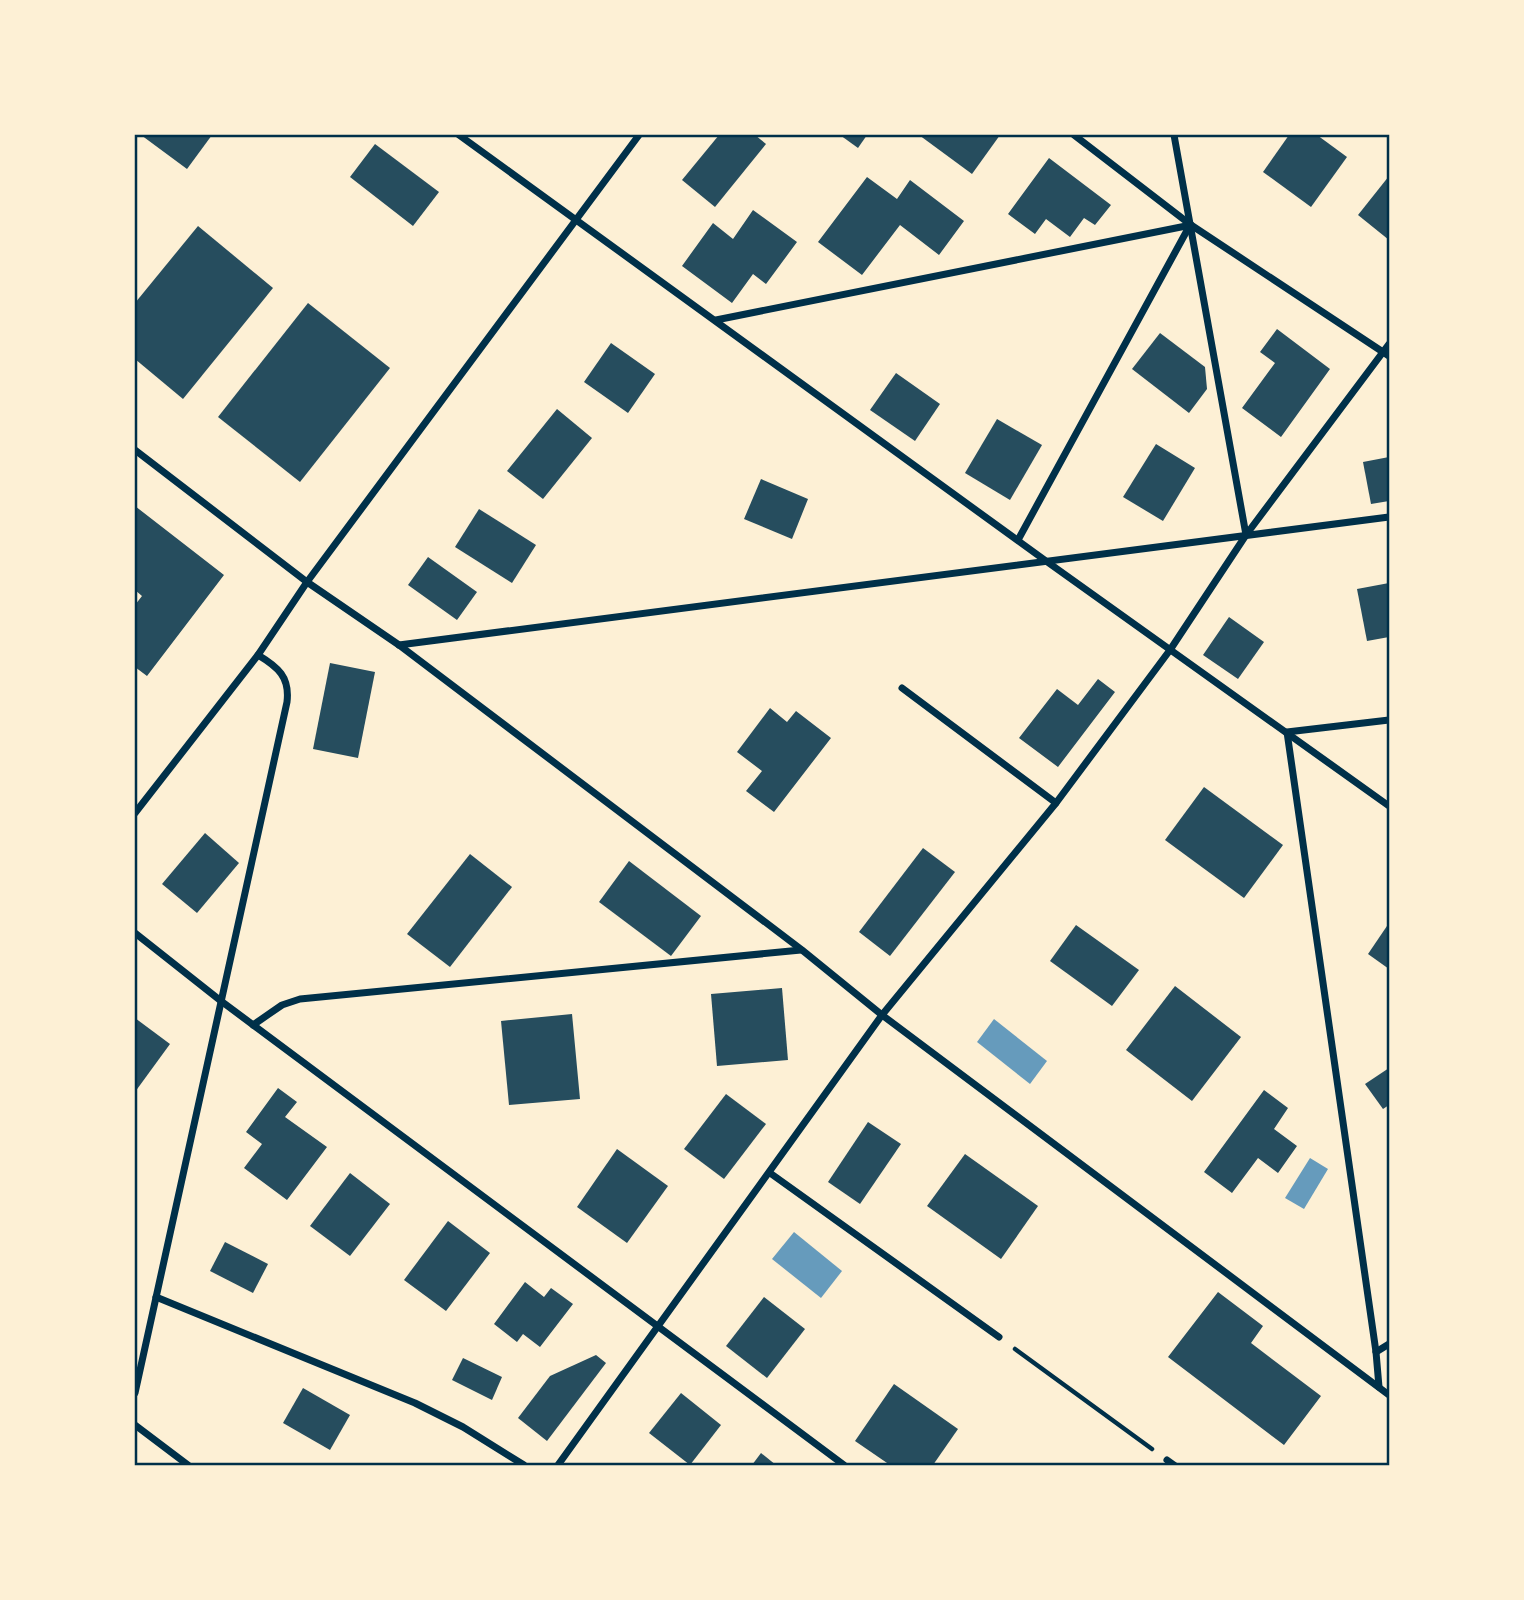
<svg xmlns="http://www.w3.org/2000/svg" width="1524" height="1600" font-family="'Roboto Condensed',sans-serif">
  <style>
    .water { fill: #669bbc }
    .building { fill: #264d5e }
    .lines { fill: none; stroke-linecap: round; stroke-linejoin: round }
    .path { stroke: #003049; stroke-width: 4.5 }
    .minor { stroke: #003049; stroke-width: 7 }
    .neatline { fill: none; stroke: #003049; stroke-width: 2.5 }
  </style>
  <rect width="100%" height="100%" fill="#fdf0d5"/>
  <g class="water">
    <polygon points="994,1019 1047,1061 1030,1084 977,1042"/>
    <polygon points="1310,1158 1328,1169 1304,1209 1285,1198"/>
    <polygon points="794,1232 842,1271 821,1298 772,1259"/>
  </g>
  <g class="building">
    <polygon points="141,135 212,135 187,169"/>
    <polygon points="719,135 755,135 766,144 715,207 682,180"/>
    <polygon points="840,135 867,135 858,148"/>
    <polygon points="919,135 1000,135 972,174"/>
    <polygon points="1289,135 1317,135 1347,157 1311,207 1263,172"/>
    <polygon points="375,144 439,192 413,226 350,177"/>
    <polygon points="1049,158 1111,205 1095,225 1084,218 1070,237 1046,219 1035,234 1008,214"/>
    <polygon points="1389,176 1389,240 1358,215"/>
    <polygon points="867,177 897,199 910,180 964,221 939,255 900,225 862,275 818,242"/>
    <polygon points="753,210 797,242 766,284 753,274 732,303 682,266 713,223 733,239"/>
    <polygon points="198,226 273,288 183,399 135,359 135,303"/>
    <polygon points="308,303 390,368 300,482 218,417"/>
    <polygon points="1277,329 1330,369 1281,437 1242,408 1275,363 1260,352"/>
    <polygon points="1160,333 1205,367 1207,389 1189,413 1132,369"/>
    <polygon points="611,343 655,374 628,413 584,382"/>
    <polygon points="896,373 940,404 915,441 870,410"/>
    <polygon points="557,409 592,438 543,499 507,471"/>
    <polygon points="997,419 1042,445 1010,500 965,473"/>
    <polygon points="1156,444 1195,468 1163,521 1123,497"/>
    <polygon points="1389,457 1389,501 1371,504 1363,462"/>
    <polygon points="761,479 808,499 792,539 744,519"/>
    <polygon points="135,506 224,575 147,676 135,667 135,605 142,596 135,590"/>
    <polygon points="479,509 536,545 512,583 455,547"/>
    <polygon points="428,557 477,592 457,620 408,585"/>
    <polygon points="1389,583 1389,637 1367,641 1357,589"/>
    <polygon points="1229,617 1264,642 1238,679 1203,655"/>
    <polygon points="330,663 375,672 358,758 313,749"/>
    <polygon points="1098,679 1115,692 1058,767 1019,738 1057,689 1078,705"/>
    <polygon points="770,708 787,722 796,711 831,738 774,812 746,791 762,771 737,752"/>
    <polygon points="1204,787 1283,845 1244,898 1165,840"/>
    <polygon points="205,833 239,863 197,913 162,884"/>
    <polygon points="923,848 955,872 890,956 859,932"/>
    <polygon points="470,854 512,887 450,967 407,934"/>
    <polygon points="629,861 701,916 671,956 599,902"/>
    <polygon points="1389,923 1389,969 1368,954"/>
    <polygon points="1076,925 1139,970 1112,1006 1050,961"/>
    <polygon points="1175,986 1241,1037 1192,1101 1126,1050"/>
    <polygon points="782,988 788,1060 717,1066 711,994"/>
    <polygon points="572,1014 580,1099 509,1105 501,1021"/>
    <polygon points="135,1018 170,1044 135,1092"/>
    <polygon points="1389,1068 1389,1105 1383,1109 1365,1084"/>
    <polygon points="278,1088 297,1102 285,1117 327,1147 287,1200 244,1168 262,1144 246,1132"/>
    <polygon points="1264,1090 1288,1108 1274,1129 1297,1146 1278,1173 1258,1158 1232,1193 1204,1172"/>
    <polygon points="726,1094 766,1124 724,1179 684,1149"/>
    <polygon points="868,1122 901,1144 860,1204 828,1182"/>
    <polygon points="617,1149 668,1186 627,1243 577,1207"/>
    <polygon points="965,1154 1038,1206 1001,1259 927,1206"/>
    <polygon points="350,1173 390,1204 350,1256 310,1226"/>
    <polygon points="448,1221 490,1253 446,1311 404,1280"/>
    <polygon points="225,1242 268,1264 253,1293 210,1271"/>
    <polygon points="525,1282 544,1297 551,1288 573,1304 540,1347 523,1334 517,1342 494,1324"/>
    <polygon points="1218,1292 1263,1326 1251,1343 1321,1396 1284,1445 1168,1357"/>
    <polygon points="764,1297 805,1329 767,1378 726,1346"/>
    <polygon points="596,1355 606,1363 547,1441 518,1418 550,1376"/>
    <polygon points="463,1358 502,1377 492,1400 452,1380"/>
    <polygon points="894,1384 958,1429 933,1465 890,1465 855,1441"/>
    <polygon points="303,1388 350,1415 330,1450 283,1423"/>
    <polygon points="681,1393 721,1425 690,1465 649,1433"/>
    <polygon points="761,1453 776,1465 752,1465"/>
  </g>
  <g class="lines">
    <polyline class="path" points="1015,1349 1152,1449"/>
    <g class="minor">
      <polyline points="459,135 1046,561 1389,806"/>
      <polyline points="1074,135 1191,225 1389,356"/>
      <polyline points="1174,135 1246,535"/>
      <polyline points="716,320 1191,225"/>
      <polyline points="135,450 307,582 399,645 802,950 882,1015 1389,1395"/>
      <polyline points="1018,540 1190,225"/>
      <polyline points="399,645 1389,517"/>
      <polyline points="902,688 1056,803"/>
      <polyline points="135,813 258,655 307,582 639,135"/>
      <polyline points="135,933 221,1001 844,1465"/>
      <polyline points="253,1025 282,1005 300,999 801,950"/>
      <polyline points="770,1173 999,1337"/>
      <polyline points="156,1297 415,1403 463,1427 524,1465"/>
      <polyline points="1376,1352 1389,1344"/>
      <polyline points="1379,1387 1376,1352 1287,732 1389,720"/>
      <path d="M135,1393L287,702C290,677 278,667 258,655"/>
      <polyline points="135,1425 188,1465"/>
      <polyline points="1167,1460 1174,1465"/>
      <polyline points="558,1465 882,1015 1056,803 1170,650 1246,535 1389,344"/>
    </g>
  </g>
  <rect width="1524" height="1600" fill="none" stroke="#fdf0d5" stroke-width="273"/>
  <rect x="136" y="136" width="1252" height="1328" class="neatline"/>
</svg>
